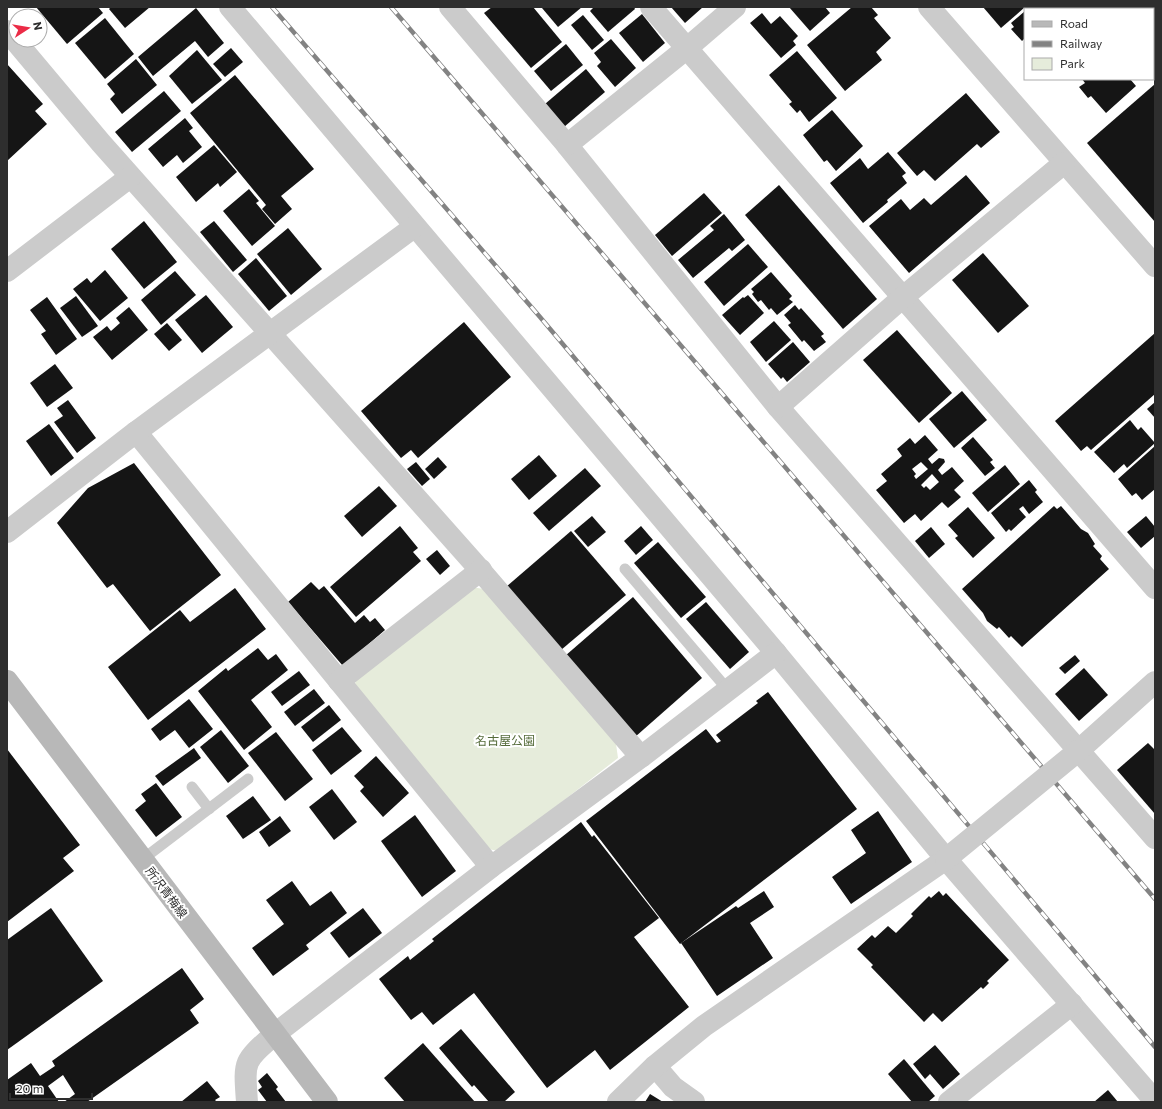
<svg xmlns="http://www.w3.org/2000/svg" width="1162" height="1109" font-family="Commissioner,'Noto Sans JP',sans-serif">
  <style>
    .green { fill: #e6ecdb }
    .building { fill: #151515; fill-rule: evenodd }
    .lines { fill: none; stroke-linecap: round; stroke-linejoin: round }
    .lane { stroke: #cbcbcb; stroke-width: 11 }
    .street { stroke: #cbcbcb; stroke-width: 22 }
    .secondary { stroke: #b8b8b8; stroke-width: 22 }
    .rail-casing { stroke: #838383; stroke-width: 4.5 }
    .rail { stroke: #fff; stroke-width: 3; stroke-dasharray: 9; stroke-linecap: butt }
    .street-bridge { stroke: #cbcbcb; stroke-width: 22 }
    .labels { text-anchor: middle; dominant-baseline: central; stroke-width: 4; stroke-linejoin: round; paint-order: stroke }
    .park-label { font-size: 12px; fill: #556b3a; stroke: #fff }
    .street-label { font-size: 12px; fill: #2e2e2e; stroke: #fff }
  </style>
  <rect width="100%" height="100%" fill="#fff"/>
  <polygon class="green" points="471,587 484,589 616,744 618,758 499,851 488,849 355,686 356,675"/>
  <g class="building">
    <polygon points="36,7 98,7 103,13 67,44"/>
    <polygon points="111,7 150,7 125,28 109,9"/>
    <polygon points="492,7 533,7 562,42 531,68 484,13"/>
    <polygon points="543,7 582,7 558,27 542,8"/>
    <polygon points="594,7 634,7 635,9 608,32 590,11"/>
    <polygon points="671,7 703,7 685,23"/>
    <polygon points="789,7 825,7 830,13 810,31"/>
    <polygon points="852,7 871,7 878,15 874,18 891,38 876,52 882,60 845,91 807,45"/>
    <polygon points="983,7 1025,7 1001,28"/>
    <polygon points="196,8 224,43 208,57 195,41 153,76 138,57"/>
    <polygon points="1025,11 1025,38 1022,41 1011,29 1014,27 1011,23"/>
    <polygon points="762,13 771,24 780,16 798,36 793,41 796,45 781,58 750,23"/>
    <polygon points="642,14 665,43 643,62 619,33"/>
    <polygon points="583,15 604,40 592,50 571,25"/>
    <polygon points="105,18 134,54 105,79 75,43"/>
    <polygon points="611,39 636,68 615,87 597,66 601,62 594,53"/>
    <polygon points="566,44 583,65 551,91 534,71"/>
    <polygon points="231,48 243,62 225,77 213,64"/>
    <polygon points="197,50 222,80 192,104 169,76"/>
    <polygon points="797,51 837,98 809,122 800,110 797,113 789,104 792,102 769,75"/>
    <polygon points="136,59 157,85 122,114 110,99 115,94 107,84"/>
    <polygon points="7,64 43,104 35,111 47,124 7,161"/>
    <polygon points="586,69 605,92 564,127 545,104"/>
    <polygon points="235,75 314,169 281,196 292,209 275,224 262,209 266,205 190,113"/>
    <polygon points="1082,79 1130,79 1136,86 1106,113 1091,96 1088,98 1079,87 1085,83"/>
    <polygon points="1155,84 1155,222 1087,143"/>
    <polygon points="164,91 181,111 132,152 115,132"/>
    <polygon points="966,93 1000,132 981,148 977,144 935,181 924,170 917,176 897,153"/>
    <polygon points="832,110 863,146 836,171 827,160 824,162 803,135"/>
    <polygon points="185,118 193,128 189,131 202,147 183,163 177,155 163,167 148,149"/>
    <polygon points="214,145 237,172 220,187 218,183 196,202 176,177"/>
    <polygon points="888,152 906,173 902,176 907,183 887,200 888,202 863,223 830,183 860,158 868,169"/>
    <polygon points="966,175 990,203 909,273 869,226 901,199 910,210 924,198 931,205"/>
    <polygon points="779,185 877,299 843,329 745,215"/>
    <polygon points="249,189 259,201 256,203 275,226 252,246 223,211"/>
    <polygon points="704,193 722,213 672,256 655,235"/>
    <polygon points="724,214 745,240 732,251 729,248 693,278 678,260 714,230 710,226"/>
    <polygon points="144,221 177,262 144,289 111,249"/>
    <polygon points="214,221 247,260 233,272 200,232"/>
    <polygon points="288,228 322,269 291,295 257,254"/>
    <polygon points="748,244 768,267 724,306 704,282"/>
    <polygon points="983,253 1029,306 998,333 952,280"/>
    <polygon points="256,258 287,296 269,311 238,274"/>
    <polygon points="105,270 128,298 100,321 73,289 87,278 91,283"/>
    <polygon points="175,271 196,295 161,325 141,300"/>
    <polygon points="771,272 792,296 789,299 793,302 777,315 771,308 769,310 761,300 758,302 752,294 754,292 751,289"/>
    <polygon points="206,295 233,327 202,353 175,320"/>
    <polygon points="748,295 764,313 740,335 722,315 743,297 744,298"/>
    <polygon points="76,296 98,326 82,337 60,308"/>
    <polygon points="47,297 77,339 56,355 41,334 46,331 30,310"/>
    <polygon points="795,305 799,310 801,308 824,334 821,336 826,342 814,351 804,340 802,342 788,325 791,323 784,315"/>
    <polygon points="129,307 148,330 112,360 93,337 107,326 111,331 120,323 116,318"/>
    <polygon points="774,321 791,340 766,362 750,342"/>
    <polygon points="464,322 511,377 418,458 411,450 401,458 361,411"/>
    <polygon points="167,323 182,340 169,351 154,334"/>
    <polygon points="897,330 952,393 919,423 863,360"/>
    <polygon points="1155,333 1155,394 1091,450 1087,446 1081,451 1055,421"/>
    <polygon points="793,342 810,362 787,382 783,377 781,379 768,364"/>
    <polygon points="55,364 73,388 47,407 30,383"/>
    <polygon points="962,391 987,420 954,448 929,419"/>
    <polygon points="68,400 96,438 77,453 54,422 63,416 57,408"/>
    <polygon points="1155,402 1155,418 1147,409"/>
    <polygon points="1130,420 1138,430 1141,427 1155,443 1127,468 1124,464 1114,473 1094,452"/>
    <polygon points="49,424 74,458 51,476 26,441"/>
    <path d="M925,435L938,450L928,459L932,464L939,458L944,459L945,462L938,470L942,475L952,467L964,481L954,490L961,497L948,508L942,502L921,521L915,514L904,523L876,490L887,481L881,474L902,456L897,449L910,438L915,444ZM921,462L928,469L916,479L914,476L916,474L912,469ZM932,474L939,482L930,490L926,486L924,488L921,485Z"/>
    <polygon points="973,437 993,460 990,462 995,468 985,476 961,448"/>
    <polygon points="1155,446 1155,489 1142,500 1136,493 1132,496 1118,479"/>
    <polygon points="539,455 557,476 529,500 511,479"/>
    <polygon points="438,457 447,467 434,479 425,469"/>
    <polygon points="416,462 430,479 422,486 407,469"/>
    <polygon points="134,463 221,575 150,631 113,584 107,588 57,523 88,488"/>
    <polygon points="1005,465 1020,484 988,512 972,493"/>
    <polygon points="585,468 601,486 549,531 533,513"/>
    <polygon points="1029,480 1037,490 1035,492 1043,502 1029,514 1023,506 1019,509 1026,517 1011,531 1009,529 1006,532 991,513"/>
    <polygon points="379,486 397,506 362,537 344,516"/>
    <polygon points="1054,506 1057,509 1061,506 1081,529 1088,533 1095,544 1093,546 1102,556 1100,559 1109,569 1022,647 1011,636 1009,638 999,627 997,629 987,621 983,613 962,589"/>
    <polygon points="968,507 995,538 973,558 955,538 958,536 948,525"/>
    <polygon points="592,516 606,532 588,547 574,531"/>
    <polygon points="1146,516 1155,527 1155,536 1141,548 1127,532"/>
    <polygon points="400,526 418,548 413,552 421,561 356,617 330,587"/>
    <polygon points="641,526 653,540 636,555 624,541"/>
    <polygon points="931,527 945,544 929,558 915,541"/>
    <polygon points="571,531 626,595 561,650 506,587"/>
    <polygon points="658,542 706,597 681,618 634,563"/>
    <polygon points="437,550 450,566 440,575 426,559"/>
    <polygon points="311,582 319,590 324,586 355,623 364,615 370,622 375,618 385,630 343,666 288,602"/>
    <polygon points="235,588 266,629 148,720 108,667 180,610 190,622"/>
    <polygon points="633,597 702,678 635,737 565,656"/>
    <polygon points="706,602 749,652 730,669 686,619"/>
    <polygon points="258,648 268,660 276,654 288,670 251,700 272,727 244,750 198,691 226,668 228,671"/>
    <polygon points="1075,655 1080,661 1065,674 1059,668"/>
    <polygon points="1084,668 1108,695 1079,721 1055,694"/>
    <polygon points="299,671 310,685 282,706 271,692"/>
    <polygon points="314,689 325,703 295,726 284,712"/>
    <polygon points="768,692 857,809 680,944 586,821 706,729 717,743 721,741 716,735 758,703 756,701"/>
    <polygon points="189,699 213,729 189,748 175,730 160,741 151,729"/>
    <polygon points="329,705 341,720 313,742 301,727"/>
    <polygon points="342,727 362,751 331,775 312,750"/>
    <polygon points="221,730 249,766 228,783 200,747"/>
    <polygon points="276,732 313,779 285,801 248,753"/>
    <polygon points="1148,743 1155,750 1155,814 1117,770"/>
    <polygon points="194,748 201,758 163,786 155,776"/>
    <polygon points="7,749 80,845 63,858 74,871 7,922"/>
    <polygon points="376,756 409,793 383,817 360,791 364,787 354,776"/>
    <polygon points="156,783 182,817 156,837 135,810 146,801 141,794"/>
    <polygon points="332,789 357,822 334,840 309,807"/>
    <polygon points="253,796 271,820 243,839 226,816"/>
    <polygon points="878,811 912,862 851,904 832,877 866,853 851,830"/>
    <polygon points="415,815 456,871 422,897 381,841"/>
    <polygon points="280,816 291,831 269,847 259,832"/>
    <polygon points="581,822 592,837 594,835 659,918 634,937 689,1007 610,1070 595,1050 547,1088 474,993 433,1025 422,1012 411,1020 379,979 408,956 410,960 434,941 432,939"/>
    <polygon points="292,881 310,906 331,891 347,913 306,945 309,949 273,976 252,948 284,924 266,900"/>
    <polygon points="764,891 774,907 750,923 773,958 717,996 681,943 736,906 738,908"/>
    <polygon points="939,891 943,896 946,893 1009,960 987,981 989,983 983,989 981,987 942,1022 933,1013 924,1022 871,967 873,965 857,949 872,935 875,938 888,926 896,933 913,916 911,914 929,896 931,898"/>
    <polygon points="51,908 103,981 7,1050 7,940"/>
    <polygon points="363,908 382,933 349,958 330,933"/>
    <polygon points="182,968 204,999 190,1010 199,1023 87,1102 64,1102 75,1094 63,1075 48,1086 59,1102 7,1102 7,1080 31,1063 40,1076 55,1066 52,1061"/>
    <polygon points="461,1029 515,1092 504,1102 489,1102 474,1085 472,1087 439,1048"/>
    <polygon points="423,1043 475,1102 405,1102 384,1078"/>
    <polygon points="935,1045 960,1074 943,1089 930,1074 925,1079 913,1064"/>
    <polygon points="904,1059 935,1096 928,1102 912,1102 888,1074"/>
    <polygon points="267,1073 278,1087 276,1089 286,1102 267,1102 258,1090 262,1087 258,1081"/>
    <polygon points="207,1081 220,1097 215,1100 217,1102 181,1102"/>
    <polygon points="1108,1090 1118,1102 1094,1102"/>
    <polygon points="650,1094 663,1102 645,1102"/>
  </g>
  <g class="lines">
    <g class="lane">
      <polyline points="625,569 728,690"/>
      <polyline points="192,787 209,809"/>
      <polyline points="143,859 248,779"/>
    </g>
    <g class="street">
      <polyline points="230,7 776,653 946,859 1155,1101"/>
      <polyline points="450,7 567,145 778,407 1155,838"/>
      <polyline points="651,7 1155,588"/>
      <polyline points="929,7 1155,266"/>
      <polyline points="7,31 101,143 474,563 641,757"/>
      <polyline points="567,145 686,49 735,7"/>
      <polyline points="7,271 130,177"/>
      <polyline points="778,407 902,298 1064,163"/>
      <polyline points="136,432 491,867"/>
      <polyline points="7,532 136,432 414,227"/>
      <polyline points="339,681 481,570"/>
      <polyline points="1078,751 1155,682"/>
      <polyline points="655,1066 673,1087 694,1102"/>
      <path d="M247,1102C244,1060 243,1062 275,1034L491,867L641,757L776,653"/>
      <polyline points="618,1102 655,1066 704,1026 946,859"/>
      <polyline points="949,1102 1072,1004"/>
    </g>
    <polyline class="secondary" points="7,681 327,1102"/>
    <g class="rail-casing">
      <g id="rail">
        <polyline points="272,7 540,317 1155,1047"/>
        <polyline points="391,7 1155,899"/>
      </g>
    </g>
    <use href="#rail" class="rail"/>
    <polyline class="street-bridge" points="946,859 1078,751"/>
  </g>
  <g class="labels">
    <g class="park-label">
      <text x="505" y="740">名古屋公園</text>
    </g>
    <g class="street-label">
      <text transform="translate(167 892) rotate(53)">所沢青梅線</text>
    </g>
  </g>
  <rect width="1162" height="1109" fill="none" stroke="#2e2e2e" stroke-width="16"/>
  <rect x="1024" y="8" width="130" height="72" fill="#ffffff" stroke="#ababab"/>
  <rect x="1032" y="21" width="20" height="6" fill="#b8b8b8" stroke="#ababab"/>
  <text x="1060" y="28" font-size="12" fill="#2e2e2e">Road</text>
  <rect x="1032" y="41" width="20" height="6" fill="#838383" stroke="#ababab"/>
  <text x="1060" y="48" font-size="12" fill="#2e2e2e">Railway</text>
  <rect x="1032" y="58" width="20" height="12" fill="#e6ecdb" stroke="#ababab"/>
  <text x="1060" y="68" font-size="12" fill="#2e2e2e">Park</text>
  <g transform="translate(28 28) rotate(78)"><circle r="19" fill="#ffffff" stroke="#ababab"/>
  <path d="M0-3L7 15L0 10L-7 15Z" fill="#eb2b46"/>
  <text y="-6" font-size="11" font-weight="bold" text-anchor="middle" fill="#2e2e2e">N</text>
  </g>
  <path d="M10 1093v6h82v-6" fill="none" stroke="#2e2e2e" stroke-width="2"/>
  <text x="16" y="1093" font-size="12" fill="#2e2e2e" stroke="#ffffff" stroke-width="3" paint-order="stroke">20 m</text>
</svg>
